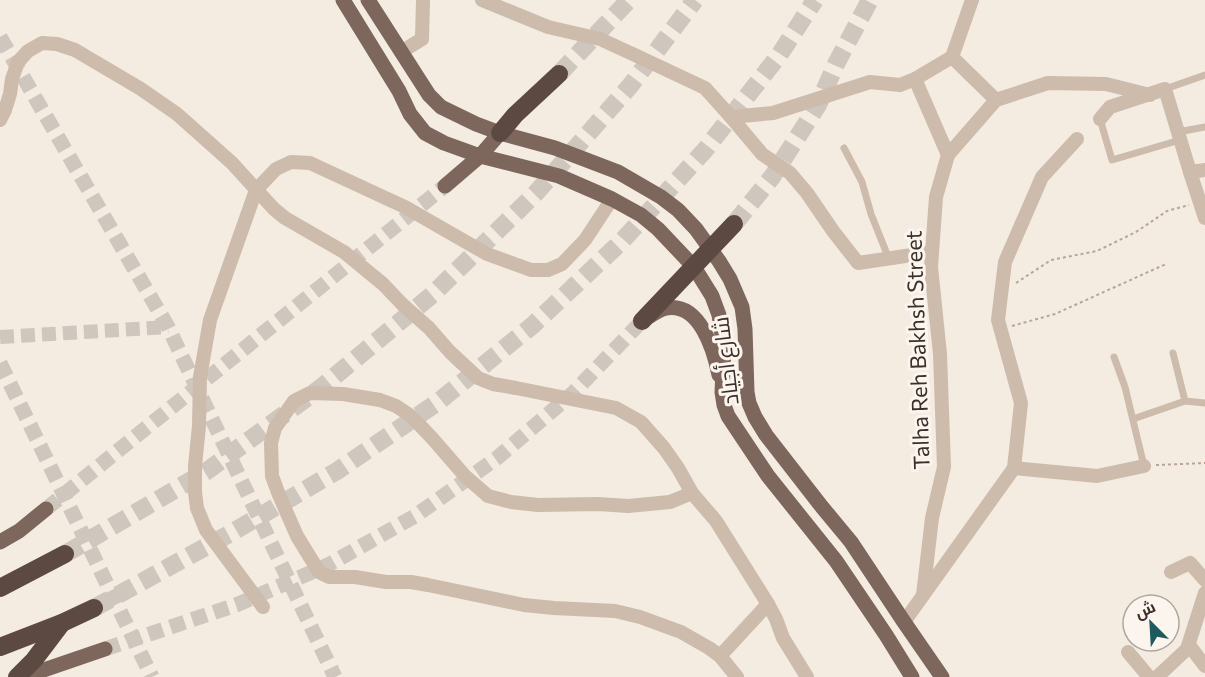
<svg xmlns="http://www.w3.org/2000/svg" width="1205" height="677" font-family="Commissioner,Cairo,sans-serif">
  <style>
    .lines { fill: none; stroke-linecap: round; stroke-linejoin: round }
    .street-tunnel { stroke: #cfc6bd; stroke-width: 14; stroke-dasharray: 14 7; stroke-linecap: butt }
    .secondary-tunnel { stroke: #cfc6bd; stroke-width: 15; stroke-dasharray: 15 8; stroke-linecap: butt }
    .primary-tunnel { stroke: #cfc6bd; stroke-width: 15; stroke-dasharray: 15 8; stroke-linecap: butt }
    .highway-tunnel { stroke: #cfc6bd; stroke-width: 18; stroke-dasharray: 18 9; stroke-linecap: butt }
    .path { stroke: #b9a596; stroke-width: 2; stroke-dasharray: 3 3; stroke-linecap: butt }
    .lane { stroke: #cdbbac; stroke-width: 7 }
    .street { stroke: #cdbbac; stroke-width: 14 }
    .primary { stroke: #7d675c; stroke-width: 15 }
    .highway { stroke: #5c4a42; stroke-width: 18 }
    .labels { text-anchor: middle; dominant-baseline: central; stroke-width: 6; stroke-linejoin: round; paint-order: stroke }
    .street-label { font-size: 22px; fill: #3b302b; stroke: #fbf5ee }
  </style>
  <rect width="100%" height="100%" fill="#f4ebe1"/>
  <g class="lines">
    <polyline class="street-tunnel" points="0,337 168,327"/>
    <g class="secondary-tunnel">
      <polyline points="0,37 168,327 335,677"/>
      <polyline points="0,363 152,677"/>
    </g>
    <g class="primary-tunnel">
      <polyline points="46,509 445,186"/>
      <polyline points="105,649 236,605 328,565 415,516 497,458 573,393 642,321"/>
    </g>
    <g class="highway-tunnel">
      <polyline points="559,74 629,0"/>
      <polyline points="734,224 772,177 818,105 836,64 870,0"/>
      <polyline points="65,554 207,471 323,386 433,294 535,194 630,86 695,0"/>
      <polyline points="94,608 231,533 337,471 438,402 533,325 622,241 705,150 780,54 815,0"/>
    </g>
    <g class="path">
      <polyline points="1016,283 1051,260 1097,251 1136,232 1167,211 1189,205"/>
      <polyline points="1012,326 1055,314 1166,264"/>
      <polyline points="1156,465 1205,463"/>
    </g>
    <g class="lane">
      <polyline points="1165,89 1205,75"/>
      <polyline points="1100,119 1112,160 1180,140"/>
      <polyline points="1178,132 1205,127"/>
      <polyline points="844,148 862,182 871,214 889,259"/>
      <polyline points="1114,357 1125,387 1144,466"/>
      <polyline points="1185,401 1205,403"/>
      <polyline points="1133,419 1185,401 1173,353"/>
    </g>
    <g class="street">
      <polyline points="482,0 548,27 600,39 637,56 705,88 731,117 773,113 870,82 900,85 915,79 952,57 972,0"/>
      <polyline points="401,52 422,39 423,0"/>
      <polyline points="952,57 996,100"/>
      <polyline points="915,79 948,155"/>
      <polyline points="731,117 762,154 790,173 807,193 833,231 858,263 932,252"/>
      <polyline points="1100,119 1110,107 1165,89 1190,172 1205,218"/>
      <polyline points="0,120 5,110 10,94 12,79 18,62 28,51 42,43 57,44 75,50 141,89 177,114 232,163 274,209 285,218 344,252 383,284 403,305 429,328 450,352 478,378 493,384 516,388 616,408 641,422 664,448 678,468 692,493 716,521 768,604 776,619 783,638 807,677"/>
      <polyline points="1190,172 1205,170"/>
      <polyline points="1014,468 1097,476 1144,466"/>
      <polyline points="692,493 670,502 628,506 598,504 538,505 511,502 488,496 465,476 432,438 411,416 396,406 380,400 343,394 310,393 294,401 275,428 271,443 272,476 279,495 297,536 319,572 329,577 355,577 386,582 411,582 428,585 524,605 554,608 615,611 640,617 681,632 709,648 720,656 737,677"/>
      <polyline points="1171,572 1190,563 1205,580"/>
      <polyline points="923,595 932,518 944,467 940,354 931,267 936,197 948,155 996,100 1048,83 1106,84 1150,95"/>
      <polyline points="263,607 206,530 197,508 195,492 195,466 199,426 200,377 210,320 256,190 276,169 291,162 310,163 405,207 487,254 531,270 548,270 562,264 585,240 612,199"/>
      <polyline points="904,622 1014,468 1021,403 998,320 1005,262 1042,177 1077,139"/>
      <polyline points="1189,645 1205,666"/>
      <polyline points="1128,652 1149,677"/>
      <polyline points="720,656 768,604"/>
      <polyline points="1157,677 1187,649 1205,593"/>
    </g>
    <g class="primary">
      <polyline points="343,0 399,91 410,114 425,133 444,143 480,156 559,176 612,199 641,215 658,229 694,267 712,296 719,315 724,348 722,392 724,405 728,416 768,476 836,561 886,635 912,677"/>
      <polyline points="368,0 429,95 441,107 476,124 500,133 555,148 618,172 661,197 678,210 696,229 719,261 730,279 742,307 745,329 747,392 749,403 755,417 766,435 822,507 851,542 904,622 942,677"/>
      <polyline points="445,186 480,156 500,133"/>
      <path d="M650,316C655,313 660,309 666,308C700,302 714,350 719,375"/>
      <polyline points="0,542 19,531 46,509"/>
      <polyline points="23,677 105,649"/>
    </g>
    <g class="highway">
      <polyline points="500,133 515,115 559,74"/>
      <polyline points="642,321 734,224"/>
      <polyline points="0,588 65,554"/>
      <polyline points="0,647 62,623 94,608"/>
      <polyline points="17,677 34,660 62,623"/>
    </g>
  </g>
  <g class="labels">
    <g class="street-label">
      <text transform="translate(917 350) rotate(-92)">Talha Reh Bakhsh Street</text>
      <text transform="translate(725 361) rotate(-97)">شارع أجياد</text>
    </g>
  </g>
  <g transform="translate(1151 623) rotate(336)"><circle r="28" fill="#fbf5ee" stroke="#aea6a0" stroke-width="1.5"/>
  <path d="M0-4.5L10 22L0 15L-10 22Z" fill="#1f5a5e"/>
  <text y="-9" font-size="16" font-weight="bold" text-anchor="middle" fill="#3b302b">ش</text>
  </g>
</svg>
